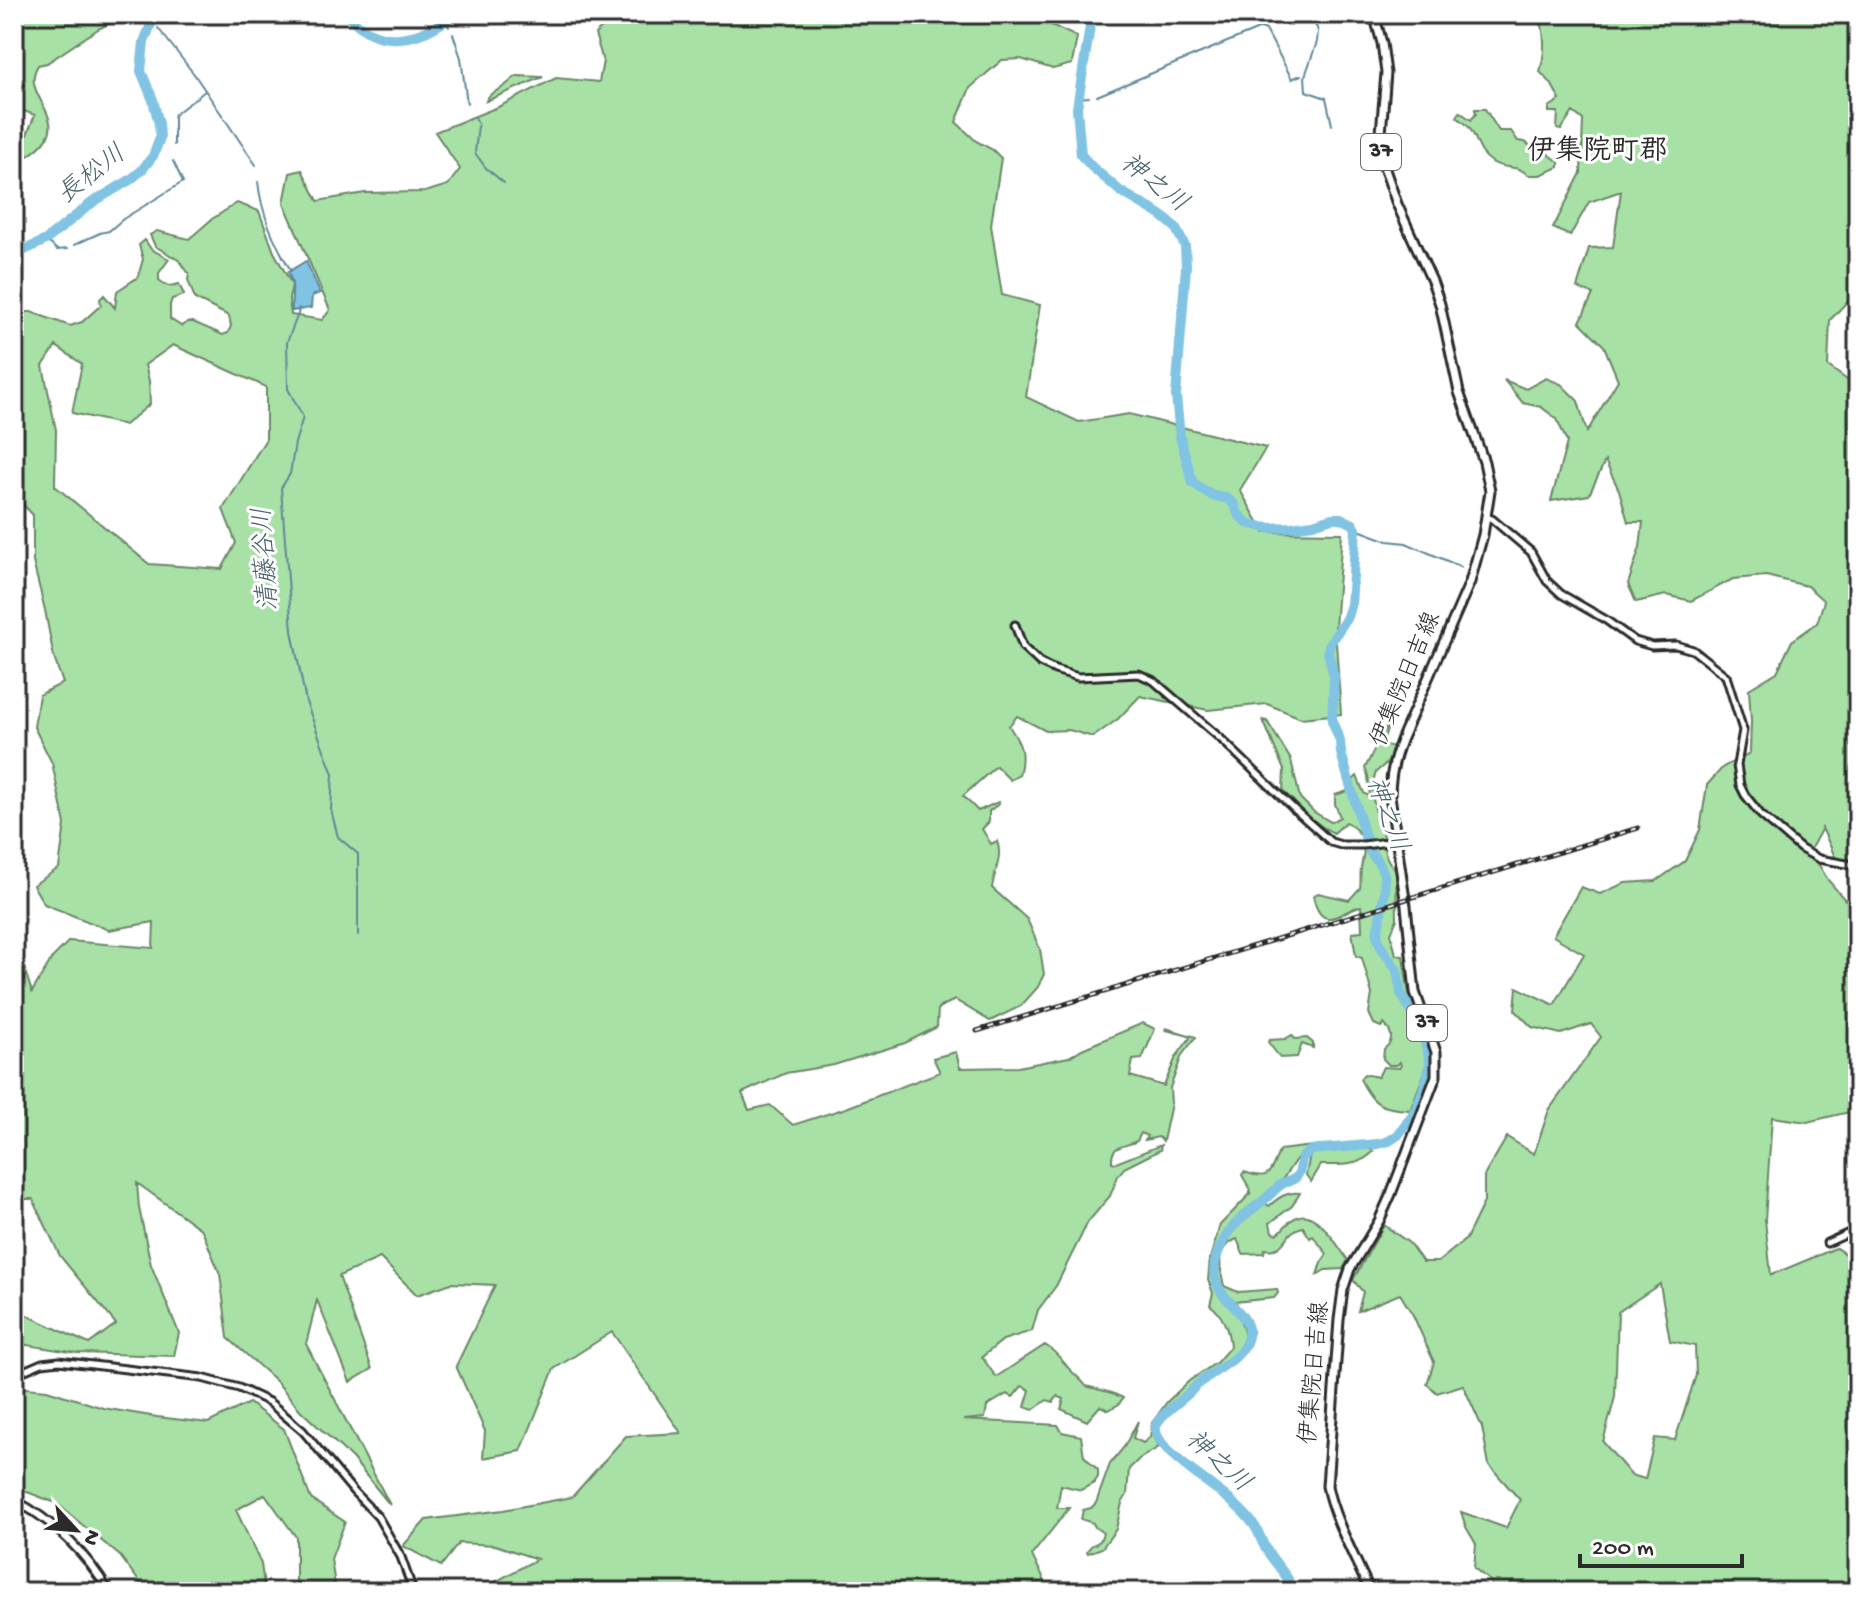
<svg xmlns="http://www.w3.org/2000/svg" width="1872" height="1606" font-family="'Gochi Hand','Klee One',sans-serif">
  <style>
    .green { fill: #a8e1a5; stroke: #6a8668; stroke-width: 2; fill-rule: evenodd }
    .water { fill: #81c3e2; stroke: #5f8699; stroke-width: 2 }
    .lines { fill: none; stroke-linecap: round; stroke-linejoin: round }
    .stream { stroke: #5f8699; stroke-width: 2 }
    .river { stroke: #81c3e2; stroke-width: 10 }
    .tertiary-casing { stroke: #2b2b2b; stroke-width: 11 }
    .secondary-casing { stroke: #2b2b2b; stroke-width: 12 }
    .primary-casing { stroke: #2b2b2b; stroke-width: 13 }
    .tertiary { stroke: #fff; stroke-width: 5 }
    .secondary { stroke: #fff; stroke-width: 6 }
    .primary { stroke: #fff; stroke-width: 7 }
    .rail-casing { stroke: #2b2b2b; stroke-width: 5 }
    .rail { stroke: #fff; stroke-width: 2; stroke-dasharray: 6; stroke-linecap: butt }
    .labels { text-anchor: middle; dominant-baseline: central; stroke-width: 6; stroke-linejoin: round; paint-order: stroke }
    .shield { fill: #fff; stroke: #6b6b6b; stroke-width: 2 }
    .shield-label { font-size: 22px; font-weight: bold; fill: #2b2b2b }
    .street-label { font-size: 24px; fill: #2b2b2b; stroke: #fff }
    .water-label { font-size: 26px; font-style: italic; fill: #49606b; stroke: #fff }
    .quarter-label { font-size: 28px; font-weight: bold; fill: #2b2b2b; stroke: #fff }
  </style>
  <rect width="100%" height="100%" fill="#fff"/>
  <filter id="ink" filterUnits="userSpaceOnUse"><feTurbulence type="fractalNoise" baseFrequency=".0125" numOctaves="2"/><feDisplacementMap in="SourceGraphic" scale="16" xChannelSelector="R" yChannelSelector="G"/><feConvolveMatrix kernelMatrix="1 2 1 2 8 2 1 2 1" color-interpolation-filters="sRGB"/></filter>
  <g filter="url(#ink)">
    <g class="green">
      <path d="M14,14H129L98,29L47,63L38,65C18,97 76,118 36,150C28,156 24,160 14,160V133L26,137L35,115L21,110L18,115L14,116Z"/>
      <path d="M617,14H1028L1077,37L1072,64L1053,69L1021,59L1002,60L970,88L956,122L976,141L993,150L1001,158L991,225L1002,295L1040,305L1026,397L1079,422L1129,414L1266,448L1240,490L1264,532L1342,533L1335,628L1341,714L1301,718L1267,704L1208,710L1140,696L1118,719L1093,737L1069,730L1046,731L1017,716L1009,726C1021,744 1025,753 1019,775L1010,780L996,766L963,796L978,811L998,802L999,804L989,811V822L982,829L991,844L997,841C1003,857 994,872 992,888L1027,919L1040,949L1044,974L1038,987L1021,1006L990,1021L955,1000L938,1008L937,1027L905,1043L834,1065L786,1073L742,1093L749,1110L770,1105L793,1125L846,1108L940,1072L933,1058L956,1052L960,1068L1018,1067L1069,1057L1082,1049L1143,1023L1155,1029L1142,1059L1133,1060L1130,1076L1164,1086L1176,1057L1190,1038L1189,1036L1166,1030V1028L1196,1037L1182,1055L1170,1088L1171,1104L1163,1141L1158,1137L1145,1140L1147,1136L1141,1133L1137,1141C1123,1148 1111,1144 1112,1162L1116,1163L1161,1145L1160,1150L1124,1168L1118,1176L1110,1196L1088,1222L1056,1286L1038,1310L1032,1331L1003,1340L982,1357L996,1377L1045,1345C1055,1351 1059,1357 1066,1365C1072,1373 1080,1378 1086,1386L1112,1393L1123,1398L1119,1404L1109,1410L1100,1406L1087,1421L1061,1409L1064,1399L1057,1396L1054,1402L1047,1400L1033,1410L1025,1407L1030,1390L1022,1386L1013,1397L1007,1394L987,1406L985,1418L963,1420L1058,1425L1062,1432L1081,1436L1084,1456L1098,1470V1477L1094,1483L1081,1490L1061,1485L1057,1508H1069L1032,1555C1037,1569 1047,1576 1045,1592H477L537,1559L495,1545L459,1543L441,1566L403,1546L426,1520L503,1510L572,1497L626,1436L681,1433L612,1332L554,1369L521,1451L483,1458L485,1431L456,1366L495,1285L451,1283L417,1295L380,1258L339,1276L372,1369L350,1382L317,1300L306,1344L390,1505L352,1458L301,1411L277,1382L228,1338L220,1274L202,1230L137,1183L139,1208L151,1265L179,1333L174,1356L77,1353L14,1343V1309L89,1344L116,1324L60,1256L33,1199H14V1097L20,1089L14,1078V967L22,962L32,992L52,958L69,941L153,948L154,922L109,930L44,904L33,885L59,868L65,824L52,763L34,727L39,695L63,683L54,658L45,610L33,562V515L14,495V461L20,447L14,442V312H31L70,326L82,322L101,305L100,299L104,295L115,308L117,291L138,277L143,259L139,245L145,240L151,249L169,259L159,273V280C167,287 170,287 179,284L184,295L172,299L170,305V319L181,326L188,322H193L223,335L228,333L231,326L229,316L195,299L188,280L189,274L180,261L155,246L150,235L157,231L189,239L212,219L237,203L259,211L274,252L292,285L289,299L291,315L322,320L330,310L284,203L290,173L302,170L318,201L365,193L425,192L448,185L460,169L435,132L498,107L556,78L599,82L603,61L595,34ZM173,345L266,387V439L223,509L236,543L222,569L149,564L55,486L56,430L43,366L56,346L82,364L72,413L125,425L150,404L149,381L145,365Z"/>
      <path d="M1539,14H1736L1745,20L1746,14H1858V290L1830,320L1828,366L1858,388V860L1836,859L1822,828L1810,850L1828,880L1845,900L1858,892V1110L1807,1122L1772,1117L1765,1220L1771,1275L1836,1248L1845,1254L1858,1246V1592H1493L1490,1581L1474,1568L1476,1544L1466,1527L1461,1512L1506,1528L1520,1500L1489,1465L1482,1427L1463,1385L1437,1393L1427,1384L1434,1362L1413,1315L1400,1294L1358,1311L1363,1292L1353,1280L1384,1225L1409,1243L1423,1262H1438L1466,1239L1484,1202V1176L1507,1137L1534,1154L1549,1110L1601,1037L1591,1024L1561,1034L1532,1027L1515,1010L1517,987L1554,1005L1584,954L1553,936L1581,887L1600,894L1625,883L1656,881L1685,861L1700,830L1707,785L1723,767L1750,753L1751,721L1749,689L1777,672L1792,641L1817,623L1824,601L1807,586L1766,576L1733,579L1691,601L1666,595L1636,602L1628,584L1640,547L1643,522H1628L1619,490L1605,461L1589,495L1551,501L1567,442L1557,419L1541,407L1523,403L1504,380L1526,389L1546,378L1561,384L1578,401L1587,432L1618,380L1604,346L1580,322L1593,294L1577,288L1589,248L1613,247L1621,191L1589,202L1570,236L1553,228L1581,173L1583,120L1573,112L1561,130L1557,129L1558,112H1549V107L1560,100L1551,83L1540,72C1546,51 1545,34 1539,14ZM1660,1284L1670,1341L1695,1346L1696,1375L1675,1440L1655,1438L1645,1479L1631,1475L1603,1442L1615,1397L1618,1312Z"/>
      <path d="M517,76L543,77L486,101C490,92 496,92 503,87C508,84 512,79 517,76Z"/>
      <path d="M1475,109H1485L1499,131H1511L1518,141L1525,142L1536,150L1542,149L1559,162V167L1540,175H1528C1515,163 1506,171 1492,162C1476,152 1479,138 1467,125C1464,122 1460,120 1457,117L1460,112L1471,120L1476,114Z"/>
      <path d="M1394,710L1382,744L1394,747L1388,762L1376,772L1373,783V799L1378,822L1382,824C1383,841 1382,858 1396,870L1397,919L1391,933L1396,955L1403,956L1408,989L1426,1056V1069L1410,1110C1381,1109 1373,1105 1360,1079L1364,1074L1378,1077L1383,1067L1399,1068L1401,1065L1400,1062L1397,1065H1389L1383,1059L1384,1049C1394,1041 1393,1033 1384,1024L1381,1027L1374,1024L1369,1013L1372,994L1362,958L1356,956L1352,932L1362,931L1361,906C1342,909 1322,937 1313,896L1318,893L1349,900L1360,888C1361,882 1360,874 1361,868C1365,846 1369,837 1346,822L1334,833C1313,824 1300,806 1283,791L1284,770L1263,720L1267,721L1291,760L1300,798L1314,812L1331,822L1340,817L1335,804V795L1354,789L1352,781L1357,776L1364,793L1370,797L1368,776L1365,768Z"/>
      <polygon points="1292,1035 1295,1039 1307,1038 1313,1043 1313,1048 1302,1044 1297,1057 1280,1058 1268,1042 1269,1040 1285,1039"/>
      <path d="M1321,1145L1341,1149L1366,1147L1374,1151C1359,1167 1341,1165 1321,1165L1311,1182L1306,1175L1310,1154H1301C1290,1165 1290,1170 1281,1181C1276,1188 1270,1195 1265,1203L1269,1206C1278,1198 1287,1191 1300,1193L1292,1206L1270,1223L1272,1232L1277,1234C1284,1229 1289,1220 1297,1217C1316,1207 1338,1247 1348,1260L1343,1269L1325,1270L1317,1275L1321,1263L1327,1254L1313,1236L1310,1238L1303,1227C1282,1231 1288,1253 1265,1249L1264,1253L1243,1254L1237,1239C1214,1248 1220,1266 1224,1286L1238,1292L1277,1289L1278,1293L1274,1298L1234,1302C1235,1314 1246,1327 1244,1338C1240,1356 1208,1374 1194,1385C1183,1394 1172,1404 1161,1413C1152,1426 1152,1433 1159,1447L1139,1459L1129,1469L1127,1495L1122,1503L1116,1529L1102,1548L1088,1553L1087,1551L1091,1546L1100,1541L1103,1533L1095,1527L1093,1523L1081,1519L1083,1510L1091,1508L1096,1503L1110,1464L1124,1447L1138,1421L1133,1438L1143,1443L1150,1437L1152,1423L1167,1402L1189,1381L1217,1362L1230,1347C1229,1331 1223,1314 1210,1305L1213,1293L1208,1280L1210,1258L1220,1225L1250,1194V1189L1242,1175L1244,1172C1273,1182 1269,1171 1280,1150Z"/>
      <polygon points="14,1387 47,1390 103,1408 157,1417 208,1423 249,1403 284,1429 311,1499 345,1522 331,1559 336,1592 300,1592 296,1590 296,1537 265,1494 236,1510 261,1564 265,1592 147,1592 120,1556 56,1503 14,1487"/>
    </g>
    <path class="water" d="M306,261L320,293L312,296L311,308L292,311C290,294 296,289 288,272Z"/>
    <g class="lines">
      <g class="stream">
        <polyline points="1311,14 1318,31 1317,42 1305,76 1306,91 1326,98 1332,125"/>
        <polyline points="446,21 449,27"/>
        <polyline points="158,28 194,74 256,165"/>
        <polyline points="453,34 461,58 467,103"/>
        <polyline points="1097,96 1261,28 1266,30 1292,79 1301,75"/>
        <polyline points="1078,98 1089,97"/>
        <polyline points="475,117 478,125 475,153 486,168 504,183"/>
        <polyline points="174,145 174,115 205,91"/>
        <path d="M258,182C262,216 274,241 291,271"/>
        <polyline points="46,240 57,250 67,249"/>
        <polyline points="74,245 100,233 109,231 123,219 183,182 173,161"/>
        <polyline points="299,308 298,314 287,342 288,389 303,417 295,443 290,474 281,488 292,631 306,702 333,774 331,810 338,837 358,854 358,935"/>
        <polyline points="1356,529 1388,541 1406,543 1461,567"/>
      </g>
      <g class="river">
        <path d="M348,14C377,52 422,40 454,14"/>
        <path d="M1092,14L1077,108L1081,155L1092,167L1120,191L1161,215L1175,227L1185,246L1186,266L1176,396L1180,437L1193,483L1213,496L1226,498L1234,504L1238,514L1247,523L1267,528L1291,527L1313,524L1332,518H1341L1353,524L1356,529L1351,605L1346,619L1329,645L1328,652L1334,676L1332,721L1340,741L1341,753L1369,850L1380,865L1384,874L1385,890L1377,935L1381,947L1397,970L1401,993L1418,1023L1428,1052L1430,1063L1427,1079L1418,1104L1413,1114L1398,1135L1389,1141L1378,1144L1311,1150L1302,1158C1301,1164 1301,1171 1297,1176C1294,1181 1287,1181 1282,1184C1275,1189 1270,1195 1264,1200C1249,1212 1235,1221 1225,1238C1188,1299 1259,1305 1247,1340C1240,1360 1218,1368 1203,1380C1198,1383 1194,1388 1190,1392C1182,1400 1158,1416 1156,1426C1152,1445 1198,1475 1212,1486C1227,1497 1245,1511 1256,1528C1260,1535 1262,1543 1266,1549C1273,1560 1281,1569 1288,1579L1286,1592"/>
        <polyline points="14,255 46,240 93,202 130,180 141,171 153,156 160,138 159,124 153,100 141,71 144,42 155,14"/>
      </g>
      <g class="tertiary-casing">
        <g id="tertiary">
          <polyline points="1487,517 1492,519 1531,552 1547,581 1561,594 1606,620 1635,641 1652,646 1676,645 1693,650 1726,676 1743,730 1737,765 1740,785 1745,795 1761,815 1801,849 1819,859 1858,866"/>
          <polyline points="1015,625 1023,647 1040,663 1055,670 1078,677 1139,674 1154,681 1221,739 1294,809 1331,842 1341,845 1363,845 1397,841"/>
          <polyline points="1827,1243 1858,1229"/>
          <polyline points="14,1375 42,1363 59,1361 202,1378 239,1388 269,1402 303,1431 354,1492 378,1517 401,1557 412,1588"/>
        </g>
      </g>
      <g class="secondary-casing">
        <path id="secondary" d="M14,1500C53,1520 87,1554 109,1592"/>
      </g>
      <g class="primary-casing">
        <path id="primary" d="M1370,1592C1357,1561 1333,1518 1327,1486L1339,1320L1343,1290L1350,1269L1379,1221L1391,1194L1436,1076V1052L1415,992L1406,906L1390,796C1390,775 1394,758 1402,738L1470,582L1483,535L1490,491L1484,462L1459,392L1440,304L1432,281L1397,204L1382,161L1381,133L1386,73L1382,43L1374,14"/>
      </g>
      <use href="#tertiary" class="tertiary"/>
      <use href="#secondary" class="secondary"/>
      <use href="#primary" class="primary"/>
      <g class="rail-casing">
        <g id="rail">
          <polyline points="977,1031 1638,828"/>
          <polyline points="14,1366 17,1365"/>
        </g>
      </g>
      <use href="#rail" class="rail"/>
    </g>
  </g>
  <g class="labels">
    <g class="shield">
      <rect x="1361" y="134" width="40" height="36" rx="6"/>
      <rect x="1407" y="1005" width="40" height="36" rx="6"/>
    </g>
    <g class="shield-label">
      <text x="1381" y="152">37</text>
      <text x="1427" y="1023">37</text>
    </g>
    <g class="street-label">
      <text transform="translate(1407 680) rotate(-67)">伊集院日吉線</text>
      <text transform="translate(1316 1373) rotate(-85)">伊集院日吉線</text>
    </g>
    <g class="water-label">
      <text transform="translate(93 176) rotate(-38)">長松川</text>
      <text transform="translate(1153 185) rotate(38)">神之川</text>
      <text transform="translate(268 559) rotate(-94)">清藤谷川</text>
      <text transform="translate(1385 815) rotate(70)">神之川</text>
      <text transform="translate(1217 1463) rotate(42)">神之川</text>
    </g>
    <g class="quarter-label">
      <text x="1597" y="152">伊集院町郡</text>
    </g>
  </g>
  <rect width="1872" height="1606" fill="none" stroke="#fff" stroke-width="48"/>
  <rect x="24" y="24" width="1824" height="1558" fill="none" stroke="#2b2b2b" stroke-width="3" filter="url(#ink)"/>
  <g transform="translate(76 1530) rotate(116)" stroke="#ffffff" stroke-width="6" paint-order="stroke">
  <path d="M0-6L14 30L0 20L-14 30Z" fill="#2b2b2b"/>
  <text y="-12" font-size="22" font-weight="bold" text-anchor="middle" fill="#2b2b2b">N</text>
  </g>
  <path d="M1580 1554v12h162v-12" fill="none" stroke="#2b2b2b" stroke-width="4"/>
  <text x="1592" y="1554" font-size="24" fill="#2b2b2b" stroke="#ffffff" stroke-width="6" paint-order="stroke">200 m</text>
</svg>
